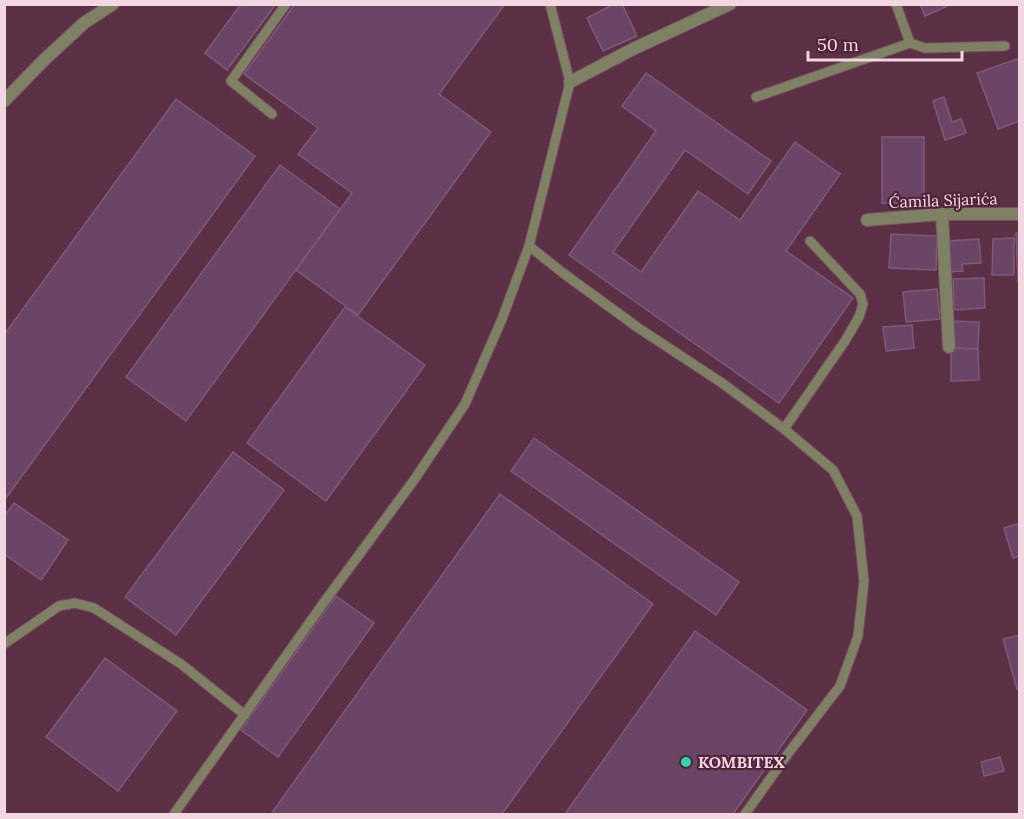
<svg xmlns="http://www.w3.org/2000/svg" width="1024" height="819" font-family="Lora,serif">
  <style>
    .building { fill: #6a4566; stroke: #7f597b; stroke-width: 1.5 }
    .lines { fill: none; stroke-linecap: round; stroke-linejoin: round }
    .lane-casing { stroke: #774e61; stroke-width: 11 }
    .street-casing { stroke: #774e61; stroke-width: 14 }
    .lane { stroke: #7f8164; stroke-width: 9 }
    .street { stroke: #7f8164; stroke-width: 12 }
    .poi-dot { fill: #2fd4aa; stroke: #50253a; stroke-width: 2 }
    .labels { text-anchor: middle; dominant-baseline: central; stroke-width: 4.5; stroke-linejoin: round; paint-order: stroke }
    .street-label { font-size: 16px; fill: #f2d6e2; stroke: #50253a }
    .poi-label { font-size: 16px; font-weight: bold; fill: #f2d6e2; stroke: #50253a; text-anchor: start }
  </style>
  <rect width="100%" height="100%" fill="#5c3045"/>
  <g class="building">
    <polygon points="241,4 276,4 227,70 205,53"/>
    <polygon points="295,4 505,4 439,94 491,132 358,315 296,270 352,193 298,154 318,128 244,74"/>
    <polygon points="614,4 622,4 637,36 603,51 587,18"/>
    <polygon points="920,4 952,4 925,16"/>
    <polygon points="1020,58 1020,121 998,129 977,73"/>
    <polygon points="646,73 771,161 748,194 685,150 613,252 641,272 698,191 740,220 795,142 840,174 786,251 853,298 779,403 569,255 656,131 622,106"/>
    <polygon points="944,97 952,122 961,119 966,133 945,140 933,101"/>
    <polygon points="176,99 255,156 6,498 4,497 4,335"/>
    <rect x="882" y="137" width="42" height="66"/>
    <polygon points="280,165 340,209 186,421 126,377"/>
    <polygon points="1016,233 1020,233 1020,281 1018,281"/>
    <polygon points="891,234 937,236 936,270 889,268"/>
    <polygon points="1014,238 1014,275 992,275 993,239"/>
    <polygon points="979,239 981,263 962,264 963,271 949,272 947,241"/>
    <polygon points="984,278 985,308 954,310 953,279"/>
    <polygon points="937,289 940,319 906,322 903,292"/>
    <polygon points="345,307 425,365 326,501 247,443"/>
    <polygon points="951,321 979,322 978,349 951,348"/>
    <polygon points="912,325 914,348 886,351 883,327"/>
    <polygon points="951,348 978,349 979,380 951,381"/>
    <polygon points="534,438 739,582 716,615 511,471"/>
    <polygon points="233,452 284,490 176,635 125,597"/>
    <polygon points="500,494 653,604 502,814 271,814"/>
    <polygon points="14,503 68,540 41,580 4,554 4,516"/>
    <polygon points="1020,523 1020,556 1013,558 1004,528"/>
    <polygon points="336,596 374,623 278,757 241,730"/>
    <polygon points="695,631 807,710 733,814 565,814"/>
    <polygon points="1020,635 1020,688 1017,689 1003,639"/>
    <polygon points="105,658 177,711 118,791 46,737"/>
    <polygon points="1000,757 1004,771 984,776 981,762"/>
  </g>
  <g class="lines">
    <g class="lane-casing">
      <g id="lane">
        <polyline points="896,4 910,43 925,48 1005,46"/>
        <polyline points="756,97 910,43"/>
        <polyline points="272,114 231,81 286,4"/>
        <polyline points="529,246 563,273 637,327 722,383 784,429 833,470 857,516 864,581 858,636 840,686 790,751 745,814"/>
        <polyline points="784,429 845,341 859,317 863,304 860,294 810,241"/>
        <polyline points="4,644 59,606 75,603 94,608 181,664 245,715"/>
        <polyline points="174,814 322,605 414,480 465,404 502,319 529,246 570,82 550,4"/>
      </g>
    </g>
    <g class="street-casing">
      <g id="street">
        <polyline points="570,82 633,49 730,4"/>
        <polyline points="4,101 45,59 84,23 113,4"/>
        <polyline points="942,214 949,347"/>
        <polyline points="867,220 942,214 1020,214"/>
      </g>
    </g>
    <use href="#lane" class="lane"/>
    <use href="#street" class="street"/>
  </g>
  <circle class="poi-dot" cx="686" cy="762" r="6"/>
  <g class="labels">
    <g class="street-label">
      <text transform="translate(943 200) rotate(-2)">Ćamila Sijarića</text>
    </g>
    <g class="poi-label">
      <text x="698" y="762">KOMBITEX</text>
    </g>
  </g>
  <rect width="1024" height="819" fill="none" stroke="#f2d6e2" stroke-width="12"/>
  <path d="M808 51v9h154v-9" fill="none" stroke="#f2d6e2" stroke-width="3"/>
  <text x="817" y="51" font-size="18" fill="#f2d6e2" stroke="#50253a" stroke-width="4.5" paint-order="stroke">50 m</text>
</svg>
